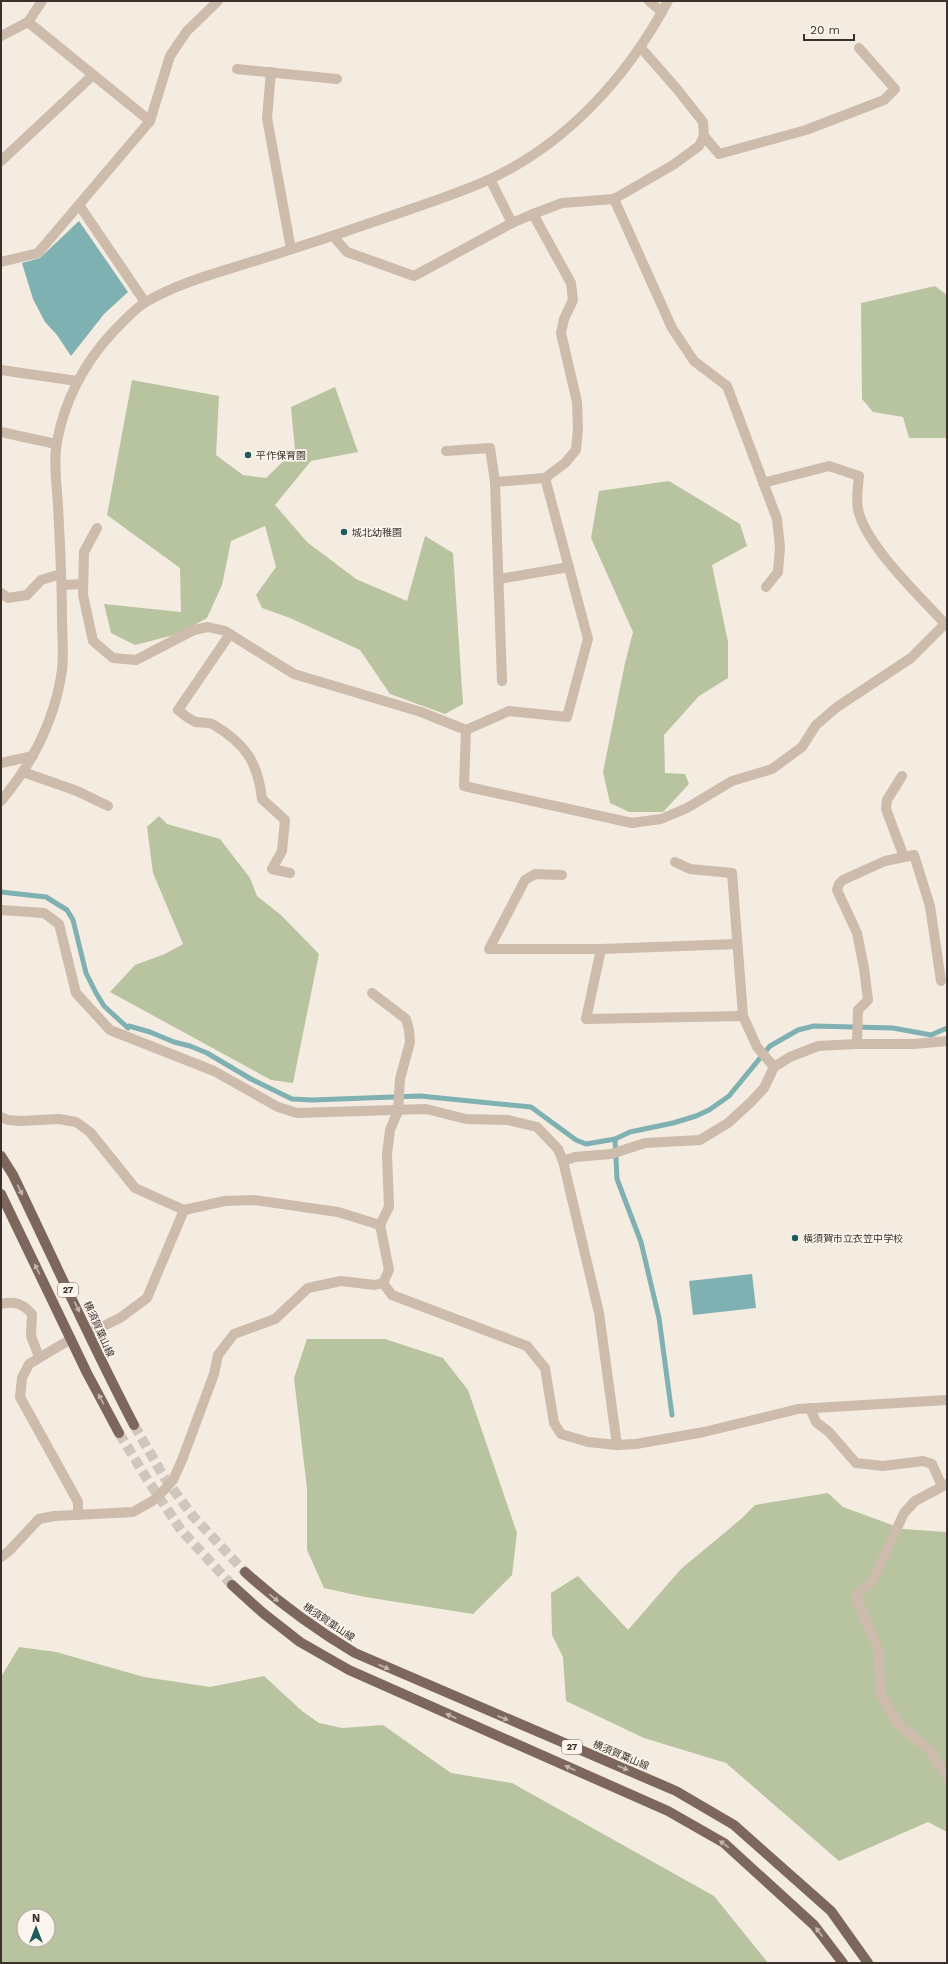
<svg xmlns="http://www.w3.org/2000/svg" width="948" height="1964" font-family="'Work Sans','Noto Sans JP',sans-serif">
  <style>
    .green { fill: #b8c4a0; fill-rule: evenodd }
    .water { fill: #7fb0b2 }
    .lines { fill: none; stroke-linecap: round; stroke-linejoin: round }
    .stream { stroke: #7fb0b2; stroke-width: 5 }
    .major-tunnel { stroke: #cfc6bd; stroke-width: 10; stroke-dasharray: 10 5; stroke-linecap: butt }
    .minor { stroke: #cdbbac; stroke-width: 10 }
    .major { stroke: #7d675c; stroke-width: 10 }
    .oneway { fill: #c2b5ac }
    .poi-dot { fill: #1f5a5e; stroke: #fbf5ee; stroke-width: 1.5 }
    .labels { text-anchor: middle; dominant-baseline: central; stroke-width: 3.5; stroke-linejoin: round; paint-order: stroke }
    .shield { fill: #fbf5ee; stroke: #756b66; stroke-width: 1 }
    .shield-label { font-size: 9px; font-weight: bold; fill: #3b302b }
    .poi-label { font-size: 10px; fill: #3b302b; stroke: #fbf5ee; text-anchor: start }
    .street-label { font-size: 10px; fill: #3b302b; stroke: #fbf5ee }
  </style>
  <rect width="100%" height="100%" fill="#f4ebe1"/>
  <g class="green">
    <polygon points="935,286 947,295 947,438 909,438 903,417 873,412 862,399 861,303"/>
    <polygon points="132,380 219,396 216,455 243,475 266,478 295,450 291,407 335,387 358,452 311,461 275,505 307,542 356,579 407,601 425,536 453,553 463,704 445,714 390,694 360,650 290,618 262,608 256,595 276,567 265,526 231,541 222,585 207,618 178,634 135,645 111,633 104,604 181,612 180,568 107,515"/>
    <polygon points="669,481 740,524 747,546 712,565 728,642 728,678 699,696 664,735 665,773 685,774 689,784 663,812 629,812 610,803 603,772 625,663 633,632 591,538 599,491"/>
    <polygon points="159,816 167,824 220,839 250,878 257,896 281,915 319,954 293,1083 271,1080 110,992 135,965 165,954 183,944 153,873 147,827"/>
    <polygon points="307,1339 385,1339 443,1358 468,1390 517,1533 512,1575 473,1614 365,1597 324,1588 307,1550 307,1489 294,1378"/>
    <polygon points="828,1493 843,1507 903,1529 947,1532 947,1832 928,1822 839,1861 726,1763 644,1738 566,1701 563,1657 552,1635 551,1593 578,1576 628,1630 681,1569 741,1519 755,1505"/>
    <path d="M19,1647L56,1652L144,1677L210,1687L264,1676L302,1711L319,1723L342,1728L383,1725L451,1773L512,1783L714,1896L768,1963H1V1677ZM24,1916H48V1940H24Z"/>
  </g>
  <g class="water">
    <polygon points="79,221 128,292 104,314 71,356 57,335 45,322 33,299 22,263 40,258"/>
    <polygon points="752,1274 756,1308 693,1315 689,1281"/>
  </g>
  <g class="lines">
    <g class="stream">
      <polyline points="1,892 46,897 67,910 73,920 86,973 96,993 104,1006 128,1028 129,1026 150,1032 174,1042 190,1046 207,1053 251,1079 292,1099 312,1100 420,1096 531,1107 576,1140 586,1144 615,1139 630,1132 673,1123 696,1116 709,1110 729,1096 770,1046 798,1030 814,1026 893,1028 931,1035 947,1028"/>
      <polyline points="615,1139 617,1179 641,1242 659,1318 672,1415"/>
    </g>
    <g class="major-tunnel">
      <polyline points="134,1425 164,1477 192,1515 245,1572"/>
      <polyline points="119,1433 147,1479 181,1530 232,1585"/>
    </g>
    <g class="minor">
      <polyline points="649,1 662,12"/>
      <polyline points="28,22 150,121"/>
      <polyline points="1,36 28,22 42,1"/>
      <polyline points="641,48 677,89 703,122 704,136 699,146 673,165 614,199 672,328 694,361 727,386 777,519 780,547 778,572 766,587"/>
      <polyline points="237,69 337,79"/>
      <polyline points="271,72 267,118 291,249"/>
      <polyline points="704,136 719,154 806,130 884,100 895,89 859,48"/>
      <polyline points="1,161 93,75"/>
      <polyline points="490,179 512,223"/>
      <polyline points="79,205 145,302"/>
      <polyline points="533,214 562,203 614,199"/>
      <polyline points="1,262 38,253 150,121 170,56 187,31 218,1"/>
      <polyline points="1,370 77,381"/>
      <polyline points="1,432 56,444"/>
      <polyline points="446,451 490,448 495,482 502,681"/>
      <polyline points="495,482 545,478"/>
      <path d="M763,483L829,466L859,476C858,486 856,499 858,509C865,545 920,596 945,624"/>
      <polyline points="97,528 84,552 83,595 93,641 113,658 136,660 194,630 208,627 225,631 294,674 421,712 466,730 509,711 567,717 588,639 545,478 565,463 576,450 578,428 577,402 561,333 564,319 573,300 571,283 533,214 512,223 414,276 347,252 333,236"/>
      <polyline points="499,579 569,567"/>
      <polyline points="62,585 83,584"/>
      <polyline points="1,593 8,598 27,595 41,580 61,574"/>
      <path d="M230,634L178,710C183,714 190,720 196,722C202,723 209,722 214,725C246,744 258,763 262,799L285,820L282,851L272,869L290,873"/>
      <polyline points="466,730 464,786 632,823 661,819 687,808 732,781 772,769 802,747 816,725 837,707 911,658 947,622"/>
      <polyline points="1,763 33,756"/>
      <polyline points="23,772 77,791 108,806"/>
      <polyline points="902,776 887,800 886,809 904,857"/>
      <path d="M1,801C32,764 55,720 62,670C64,653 62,635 62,618C62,580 60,543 58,506C57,486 53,462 57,442C64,402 84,363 112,333C122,323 134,309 146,302C179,282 224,271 261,259C312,243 362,226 411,209C437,200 464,191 488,180C567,144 628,76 668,1"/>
      <polyline points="675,862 690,869 732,873 743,1016"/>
      <polyline points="562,875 535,874 525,880 489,949 601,949 737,944"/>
      <polyline points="1,910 44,913 59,924 76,993 110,1030 214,1071 278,1107 297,1113 426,1109 466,1119 508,1120 537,1127 558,1149 563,1161 599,1313 617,1445"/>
      <polyline points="601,949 586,1019 743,1016 757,1047 774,1067"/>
      <polyline points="857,1044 858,1010 868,1000 864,968 857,933 837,890 839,884 843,880 885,861 914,855 930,906 941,981"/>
      <polyline points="1,1117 8,1120 20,1121 59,1119 76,1122 90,1132 135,1188 184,1210 225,1201 254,1200 338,1212 380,1225"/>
      <polyline points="563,1161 575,1157 611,1154 645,1143 700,1140 728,1123 751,1102 764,1088 774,1067 790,1057 818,1046 857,1044 914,1044 947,1041"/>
      <polyline points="383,1283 392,1295 527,1346 545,1368 554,1423 561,1434 588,1442 617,1445 636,1444 704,1432 798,1409 947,1400"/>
      <path d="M1,1304C15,1301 22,1303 32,1314L31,1336L39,1357"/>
      <polyline points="89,1333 120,1318 147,1298 184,1210"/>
      <polyline points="71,1339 29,1364 22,1378 20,1397 78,1502 78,1515"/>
      <polyline points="810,1408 816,1422 829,1432 856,1463 883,1466 923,1461 932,1464 942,1486"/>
      <polyline points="947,1484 915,1501 904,1513 872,1582 859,1592 856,1597 878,1649 881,1696 899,1725 930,1751 947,1777"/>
      <polyline points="1,1557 9,1551 39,1519 54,1516 133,1512 154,1500 165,1489 173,1480 182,1460 214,1374 218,1355 234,1334 275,1319 308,1288 341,1281 375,1285 383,1283 389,1270 380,1225 389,1207 387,1154 390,1130 398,1111 400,1079 410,1042 409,1030 406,1019 372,993"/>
    </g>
    <g class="major">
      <path d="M1,1156L13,1175C53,1258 91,1343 134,1425"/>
      <polyline points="1,1194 87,1373 119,1433"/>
      <path d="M245,1572C279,1603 315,1629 355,1653L676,1791L734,1825L831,1911L868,1963"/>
      <polyline points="232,1585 263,1613 300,1642 349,1670 668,1811 724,1843 814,1925 843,1963"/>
    </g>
  </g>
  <defs><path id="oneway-solid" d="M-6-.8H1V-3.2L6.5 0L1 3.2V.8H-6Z"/></defs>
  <g class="oneway">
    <use href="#oneway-solid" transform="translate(20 1190) rotate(64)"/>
    <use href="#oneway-solid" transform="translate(37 1269) rotate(-116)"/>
    <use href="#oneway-solid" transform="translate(77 1307) rotate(64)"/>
    <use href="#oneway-solid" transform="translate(101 1399) rotate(-118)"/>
    <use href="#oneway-solid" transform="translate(274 1598) rotate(39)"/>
    <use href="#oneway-solid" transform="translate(384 1667) rotate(24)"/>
    <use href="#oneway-solid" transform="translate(451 1716) rotate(-156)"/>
    <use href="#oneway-solid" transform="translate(503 1718) rotate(23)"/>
    <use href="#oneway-solid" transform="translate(570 1768) rotate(-156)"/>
    <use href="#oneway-solid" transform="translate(623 1768) rotate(23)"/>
    <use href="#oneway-solid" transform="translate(724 1844) rotate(-144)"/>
    <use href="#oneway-solid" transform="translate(819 1932) rotate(-127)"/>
  </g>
  <g class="poi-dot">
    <circle cx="248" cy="455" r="4"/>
    <circle cx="344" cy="532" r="4"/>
    <circle cx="795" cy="1238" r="4"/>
  </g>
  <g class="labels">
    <g class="shield">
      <rect x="58" y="1283" width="20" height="14" rx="3"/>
      <rect x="562" y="1740" width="20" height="14" rx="3"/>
    </g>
    <g class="shield-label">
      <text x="68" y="1290">27</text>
      <text x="572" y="1747">27</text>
    </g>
    <g class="poi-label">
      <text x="256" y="455">平作保育園</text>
      <text x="352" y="532">城北幼稚園</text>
      <text x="803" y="1238">横須賀市立衣笠中学校</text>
    </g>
    <g class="street-label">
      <text transform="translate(99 1329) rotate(66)">横須賀葉山線</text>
      <text transform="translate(329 1622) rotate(34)">横須賀葉山線</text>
      <text transform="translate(621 1755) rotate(23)">横須賀葉山線</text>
    </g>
  </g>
  <rect width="948" height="1964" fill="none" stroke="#3b302b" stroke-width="4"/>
  <g transform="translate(36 1928)"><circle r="19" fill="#fbf5ee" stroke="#aea6a0"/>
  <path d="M0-3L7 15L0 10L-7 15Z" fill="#1f5a5e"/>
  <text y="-6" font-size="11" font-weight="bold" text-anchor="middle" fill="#3b302b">N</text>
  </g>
  <path d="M804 34v6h50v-6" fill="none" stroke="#3b302b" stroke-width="2"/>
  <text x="810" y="34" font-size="12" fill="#3b302b" stroke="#fbf5ee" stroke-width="3" paint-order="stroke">20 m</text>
</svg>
